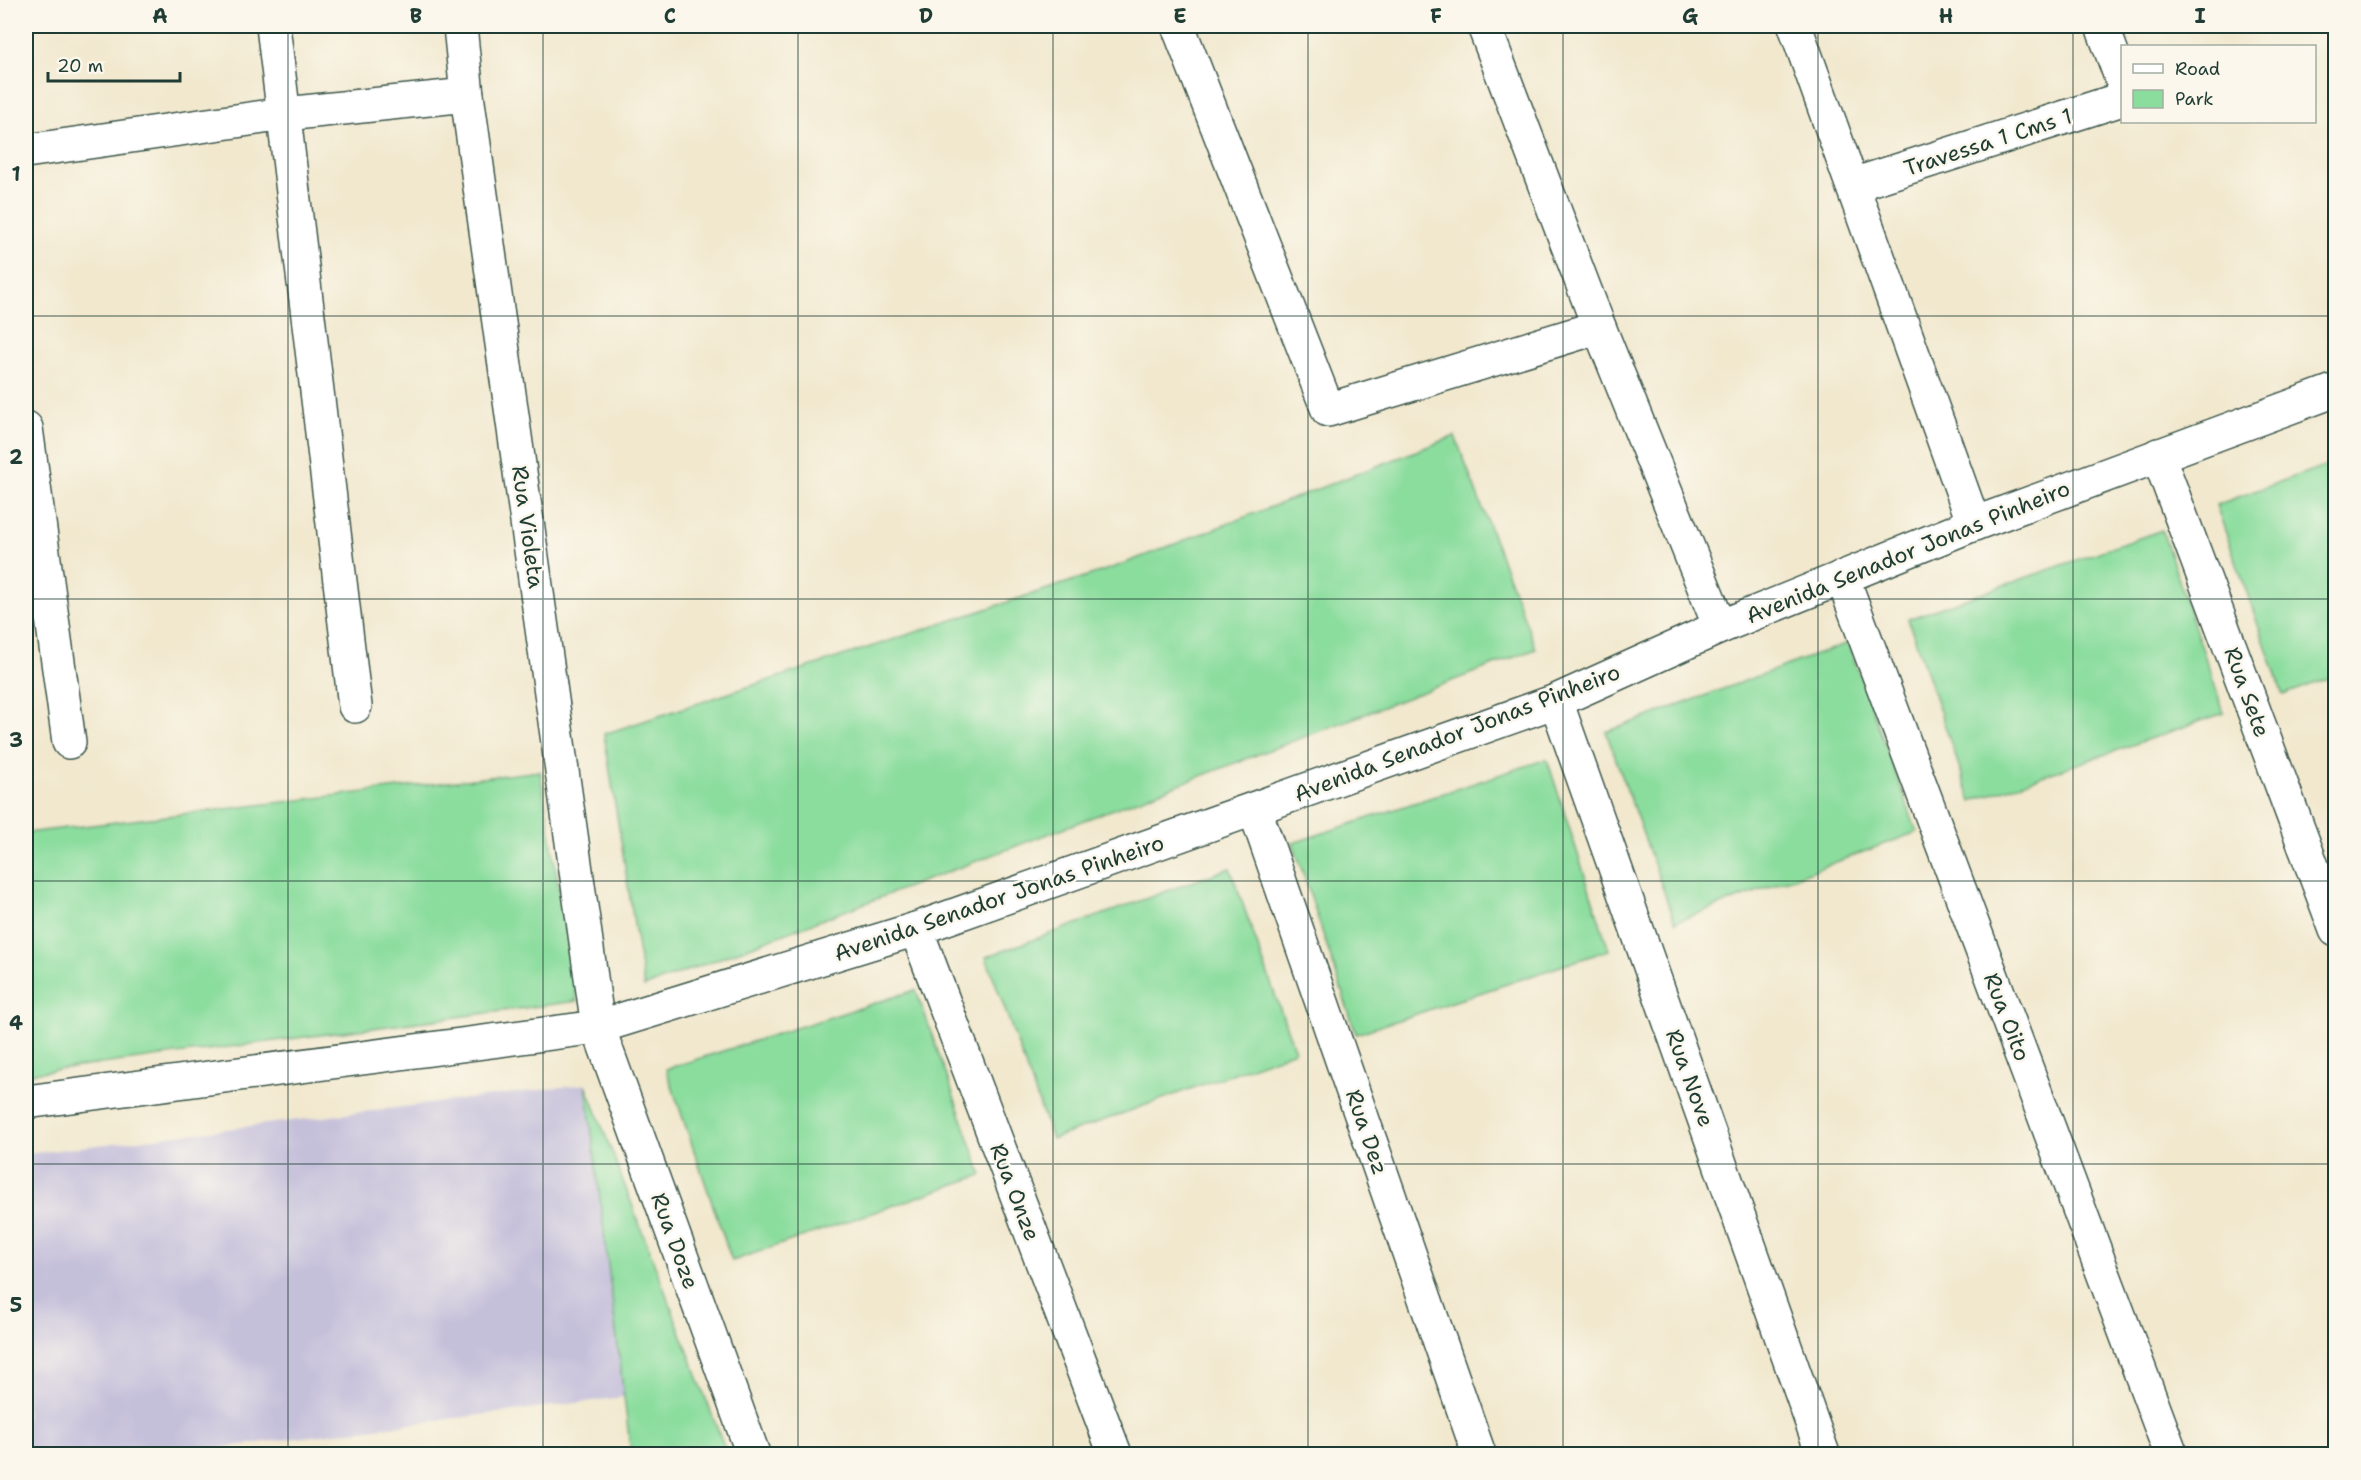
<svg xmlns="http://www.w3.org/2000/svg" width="2361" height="1480" font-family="'Shantell Sans',sans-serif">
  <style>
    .industrial { fill: #c5c0da }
    .green { fill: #8bdd9e; stroke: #558d69; stroke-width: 1.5 }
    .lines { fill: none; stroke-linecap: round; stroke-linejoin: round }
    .minor-casing { stroke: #3e574b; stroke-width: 36 }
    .major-casing { stroke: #3e574b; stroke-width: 36 }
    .minor { stroke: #fff; stroke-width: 33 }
    .major { stroke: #fff; stroke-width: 33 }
    .grid { fill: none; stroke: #1f3d34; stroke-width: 1.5; stroke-opacity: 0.55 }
    .labels { text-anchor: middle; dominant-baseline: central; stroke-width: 5; stroke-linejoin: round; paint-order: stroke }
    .street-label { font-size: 22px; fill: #1f3d34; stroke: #fbf7ec }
    .neatline { fill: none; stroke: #1f3d34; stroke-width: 2 }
    .grid-label { font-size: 20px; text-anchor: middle; font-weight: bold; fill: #1f3d34 }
  </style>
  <rect width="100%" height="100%" fill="#fbf7ec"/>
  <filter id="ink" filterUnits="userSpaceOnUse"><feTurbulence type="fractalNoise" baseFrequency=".0167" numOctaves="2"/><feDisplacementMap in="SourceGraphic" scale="12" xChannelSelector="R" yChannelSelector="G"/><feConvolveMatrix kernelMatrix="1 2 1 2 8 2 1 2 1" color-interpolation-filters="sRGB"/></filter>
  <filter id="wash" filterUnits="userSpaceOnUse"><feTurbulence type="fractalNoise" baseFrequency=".008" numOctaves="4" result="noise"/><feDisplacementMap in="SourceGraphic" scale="24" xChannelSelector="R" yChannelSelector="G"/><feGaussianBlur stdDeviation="1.35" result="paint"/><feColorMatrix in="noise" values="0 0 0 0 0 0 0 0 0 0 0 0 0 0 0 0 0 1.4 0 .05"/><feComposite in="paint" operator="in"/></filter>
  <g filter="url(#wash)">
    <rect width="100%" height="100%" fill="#f1e8ce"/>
    <polygon class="industrial" points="586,1084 624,1397 170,1454 26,1454 26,1154"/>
    <g class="green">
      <polygon points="1455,436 1536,649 644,987 604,734 1115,567"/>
      <polygon points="2335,462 2335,676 2283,695 2216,505"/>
      <polygon points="2162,530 2224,713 1971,801 1908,619"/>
      <polygon points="1848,643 1917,832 1675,922 1606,732"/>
      <polygon points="1547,759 1609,950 1356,1034 1293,843"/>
      <polygon points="540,771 577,1001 26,1074 26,833"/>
      <polygon points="1230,868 1295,1051 1052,1139 986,957"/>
      <polygon points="916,990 982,1175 732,1261 666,1069"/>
      <polygon points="586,1084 727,1454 631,1454"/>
    </g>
  </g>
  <g filter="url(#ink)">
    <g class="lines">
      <g class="minor-casing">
        <g id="minor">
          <polyline points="273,26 355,706"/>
          <polyline points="460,26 467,95 598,1027 753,1454"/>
          <polyline points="1178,26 1328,410 1599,327"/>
          <polyline points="1484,26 1599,327 1720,627"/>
          <polyline points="1795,26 1974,524"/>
          <polyline points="2102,26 2122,80"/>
          <polyline points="26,151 285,114 467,95"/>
          <polyline points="1853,185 2122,99"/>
          <polyline points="26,428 69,742"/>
          <polyline points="2158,455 2336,930"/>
          <polyline points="1843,579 2171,1454"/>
          <polyline points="1556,701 1823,1454"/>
          <polyline points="1255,810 1479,1454"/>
          <polyline points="916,929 1115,1454"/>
        </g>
      </g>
      <g class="major-casing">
        <polyline id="major" points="26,1102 598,1027 916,929 1556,701 1720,627 1974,524 2336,390"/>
      </g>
      <use href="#minor" class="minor"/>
      <use href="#major" class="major"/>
    </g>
  </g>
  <path class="grid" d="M288,26V1454M543,26V1454M798,26V1454M1053,26V1454M1308,26V1454M1563,26V1454M1818,26V1454M2073,26V1454M26,316H2336M26,599H2336M26,881H2336M26,1164H2336"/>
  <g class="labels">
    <g class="street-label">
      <text transform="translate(1988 142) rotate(-18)">Travessa 1 Cms 1</text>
      <text transform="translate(528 527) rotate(82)">Rua Violeta</text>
      <text transform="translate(1908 552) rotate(-22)">Avenida Senador Jonas Pinheiro</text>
      <text transform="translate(2247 692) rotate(70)">Rua Sete</text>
      <text transform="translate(1457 733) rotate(-21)">Avenida Senador Jonas Pinheiro</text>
      <text transform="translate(999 898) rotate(-19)">Avenida Senador Jonas Pinheiro</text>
      <text transform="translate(2007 1017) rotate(69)">Rua Oito</text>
      <text transform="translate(1690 1078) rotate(70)">Rua Nove</text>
      <text transform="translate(1367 1132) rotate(71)">Rua Dez</text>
      <text transform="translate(1015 1192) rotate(69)">Rua Onze</text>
      <text transform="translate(675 1241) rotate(70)">Rua Doze</text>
    </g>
  </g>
  <rect width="2361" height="1480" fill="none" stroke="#fbf7ec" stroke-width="66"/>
  <rect x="2121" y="45" width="195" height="78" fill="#fbf7ec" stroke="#a3ada2" stroke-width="1.5"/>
  <rect x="2133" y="64" width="30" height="9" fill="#ffffff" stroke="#a3ada2" stroke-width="1.5"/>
  <text x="2175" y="75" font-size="18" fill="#1f3d34">Road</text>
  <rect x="2133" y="90" width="30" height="18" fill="#8bdd9e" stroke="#a3ada2" stroke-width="1.5"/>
  <text x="2175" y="105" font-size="18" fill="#1f3d34">Park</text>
  <path d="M48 72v9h132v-9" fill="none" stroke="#1f3d34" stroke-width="3"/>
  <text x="57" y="72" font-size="18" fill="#1f3d34" stroke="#fbf7ec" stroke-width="4.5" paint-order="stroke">20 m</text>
  <rect x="33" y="33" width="2295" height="1414" class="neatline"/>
  <g class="grid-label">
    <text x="160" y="23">A</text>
    <text x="416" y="23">B</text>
    <text x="670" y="23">C</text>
    <text x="926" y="23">D</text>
    <text x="1180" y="23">E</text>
    <text x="1436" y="23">F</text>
    <text x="1690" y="23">G</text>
    <text x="1946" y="23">H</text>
    <text x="2200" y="23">I</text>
    <text x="16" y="181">1</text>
    <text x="16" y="464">2</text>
    <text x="16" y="747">3</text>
    <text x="16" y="1030">4</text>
    <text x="16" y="1312">5</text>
  </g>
</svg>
